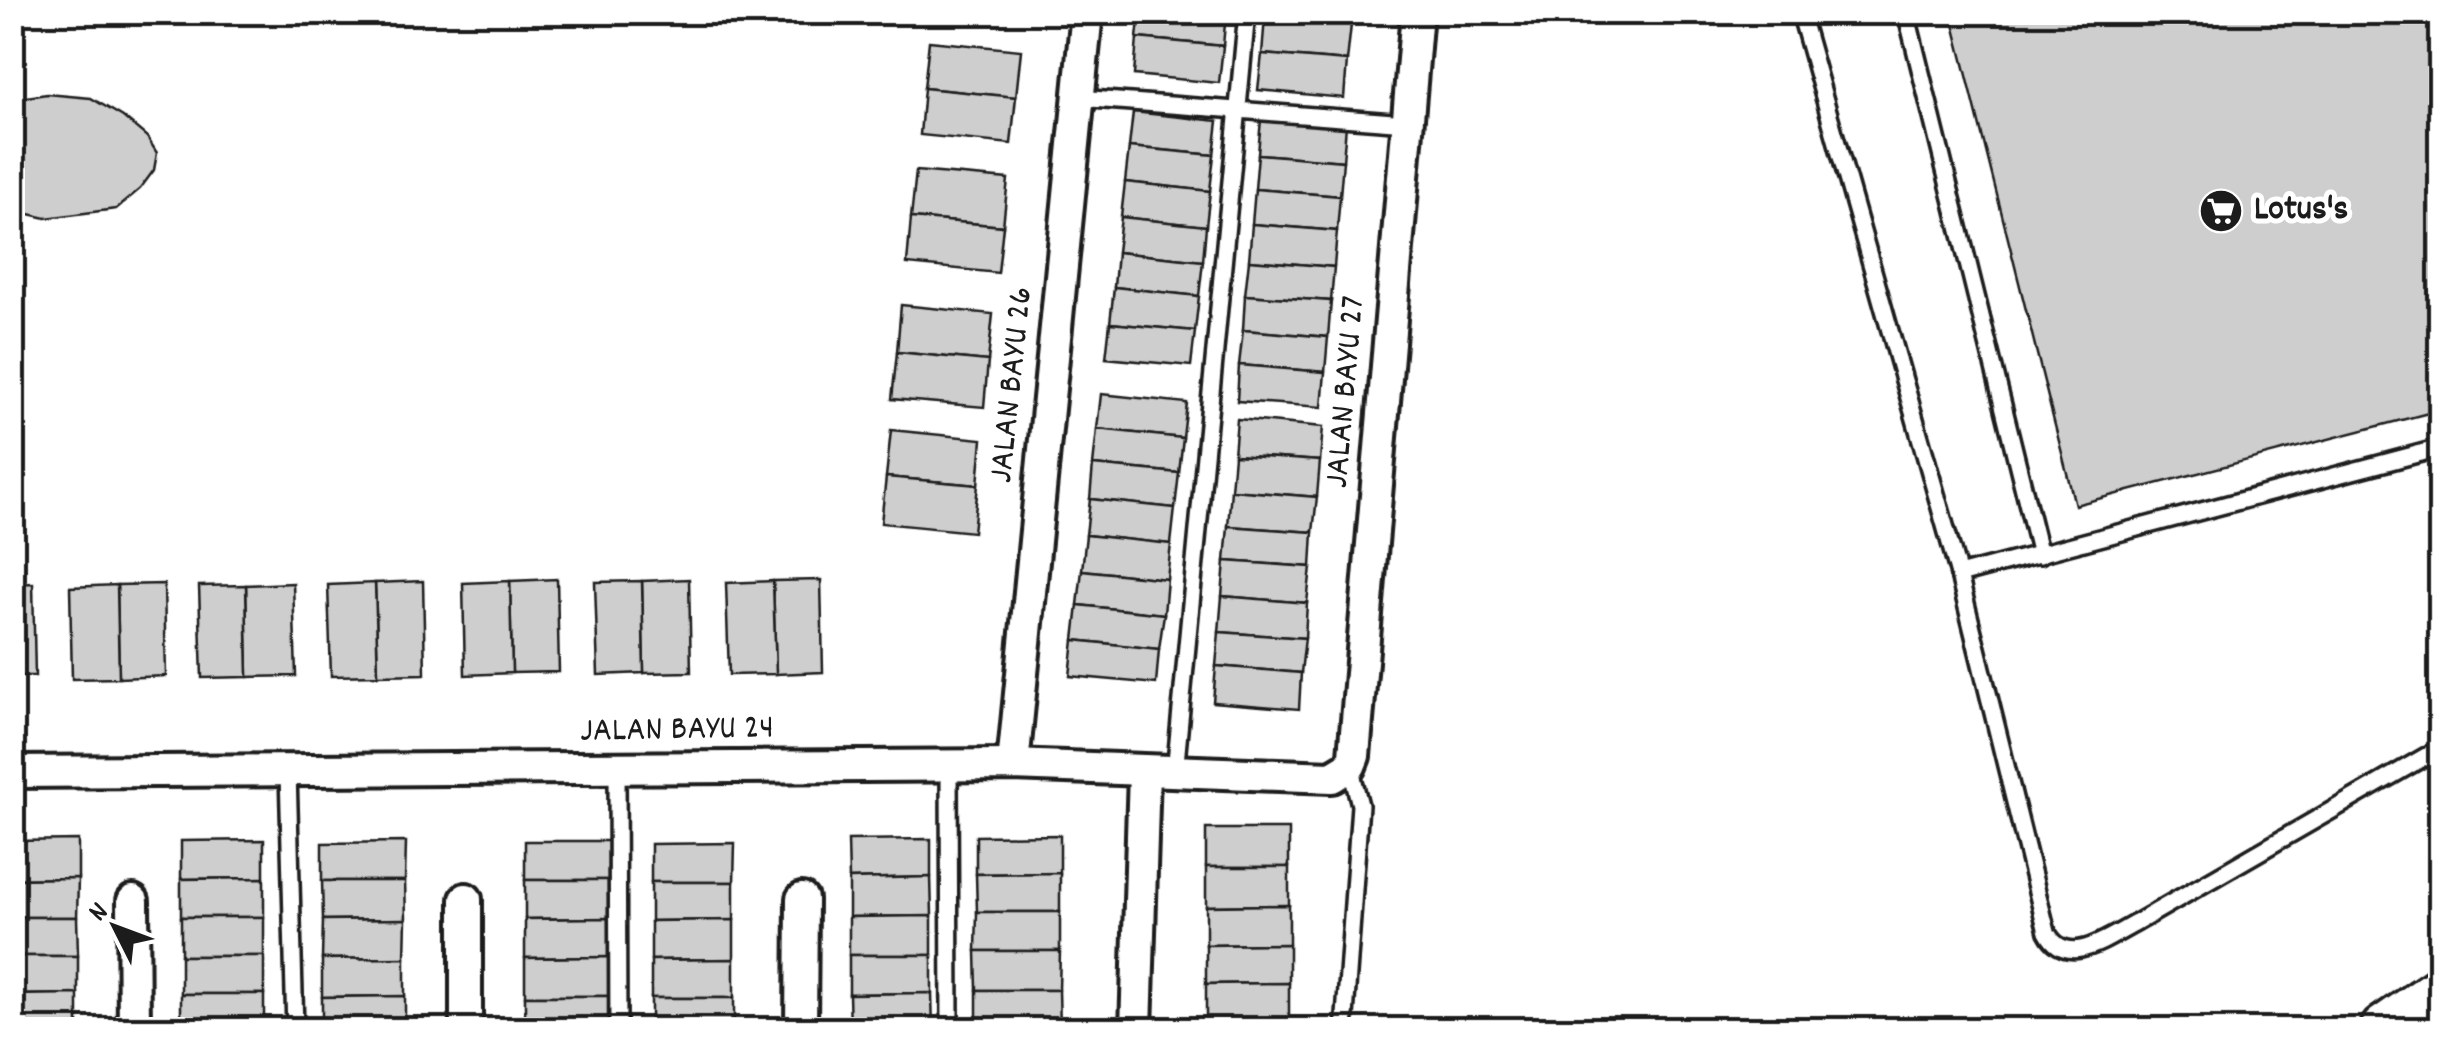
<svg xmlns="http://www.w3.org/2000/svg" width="2453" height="1042" font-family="Dekko,sans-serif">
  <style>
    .building { fill: #cecece; stroke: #1c1c1c; stroke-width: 2.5 }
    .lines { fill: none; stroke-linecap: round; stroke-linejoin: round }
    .lane-casing { stroke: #1c1c1c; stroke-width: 22 }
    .street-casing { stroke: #1c1c1c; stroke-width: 38 }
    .primary-casing { stroke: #1c1c1c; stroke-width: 55 }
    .lane { stroke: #fff; stroke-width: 15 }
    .street { stroke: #fff; stroke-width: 30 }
    .primary { stroke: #fff; stroke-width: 48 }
    .labels { text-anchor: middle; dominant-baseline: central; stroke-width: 10; stroke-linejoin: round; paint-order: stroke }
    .poi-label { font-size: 35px; font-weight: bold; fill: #1c1c1c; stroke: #fff; text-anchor: start }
    .street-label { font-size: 35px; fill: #1c1c1c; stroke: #fff }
  </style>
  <rect width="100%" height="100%" fill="#fff"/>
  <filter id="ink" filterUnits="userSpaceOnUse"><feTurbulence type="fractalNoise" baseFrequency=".01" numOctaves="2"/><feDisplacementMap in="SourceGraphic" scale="20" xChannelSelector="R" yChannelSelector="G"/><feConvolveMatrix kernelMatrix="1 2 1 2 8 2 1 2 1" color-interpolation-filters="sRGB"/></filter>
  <g filter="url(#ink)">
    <g class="building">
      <polygon points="1140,12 1226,12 1223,46 1137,38"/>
      <polygon points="1266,12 1352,12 1351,25 1265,17"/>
      <polygon points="1951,12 2440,12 2440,410 2075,505"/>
      <polygon points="1265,17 1351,25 1347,61 1262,54"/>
      <polygon points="1137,38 1223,46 1219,83 1134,75"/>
      <polygon points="929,41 1021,50 1016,97 924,88"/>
      <polygon points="1262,54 1347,61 1344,98 1258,90"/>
      <polygon points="924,88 1016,97 1011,144 920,135"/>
      <polygon points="47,94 91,98 123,117 147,137 157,153 154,170 140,189 116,209 46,218 12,210 12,99"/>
      <polygon points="1133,112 1218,121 1214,155 1129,147"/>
      <polygon points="1261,119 1346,125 1343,161 1258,154"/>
      <polygon points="1129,147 1214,155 1210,191 1125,182"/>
      <polygon points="1258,154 1343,161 1340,196 1255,189"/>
      <polygon points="916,171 1008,179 1003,226 911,218"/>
      <polygon points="1125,182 1210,191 1206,226 1121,217"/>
      <polygon points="1255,189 1340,196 1337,231 1252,224"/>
      <polygon points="1121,217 1206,226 1203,261 1117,252"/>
      <polygon points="911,218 1003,226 998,273 907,264"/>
      <polygon points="1252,224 1337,231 1334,267 1249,260"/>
      <polygon points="1117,252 1203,261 1199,296 1114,287"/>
      <polygon points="1249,260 1334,267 1331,301 1245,295"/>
      <polygon points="1114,287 1199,296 1195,331 1110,323"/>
      <polygon points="1245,295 1331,301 1328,337 1243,330"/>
      <polygon points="901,305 993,314 988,361 897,352"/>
      <polygon points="1110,323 1195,331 1191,366 1106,358"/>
      <polygon points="1243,330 1328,337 1325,372 1239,365"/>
      <polygon points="897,352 988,361 984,407 892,399"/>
      <polygon points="1239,365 1325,372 1322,407 1237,401"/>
      <polygon points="1101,394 1187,403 1183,438 1097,429"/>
      <polygon points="1237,419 1323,427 1320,461 1234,455"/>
      <polygon points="1097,429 1183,438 1179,473 1093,465"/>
      <polygon points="891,430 982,439 978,485 886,477"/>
      <polygon points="1234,455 1320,461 1317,497 1231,490"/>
      <polygon points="1093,465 1179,473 1175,508 1090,499"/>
      <polygon points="886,477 978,485 973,532 881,523"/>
      <polygon points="1231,490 1317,497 1313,532 1228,526"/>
      <polygon points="1090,499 1175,508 1171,544 1086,535"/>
      <polygon points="1228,526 1313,532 1311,567 1225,561"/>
      <polygon points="1086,535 1171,544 1167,579 1082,570"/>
      <polygon points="1225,561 1311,567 1307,603 1222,596"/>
      <polygon points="1082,570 1167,579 1164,614 1078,605"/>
      <polygon points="557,579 559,672 512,673 510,581"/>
      <polygon points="689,579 691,672 644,673 642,581"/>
      <polygon points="821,580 823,672 776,674 773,581"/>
      <polygon points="423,581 425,674 378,675 375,583"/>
      <polygon points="510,581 512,673 465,675 463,583"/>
      <polygon points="642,581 644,673 598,675 595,582"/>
      <polygon points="773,581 776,674 729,675 726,583"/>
      <polygon points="33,583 35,676 12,676 12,584"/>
      <polygon points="293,583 296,676 248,677 246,585"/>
      <polygon points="375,583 378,675 331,676 328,585"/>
      <polygon points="164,584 166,676 119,678 117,585"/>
      <polygon points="117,585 119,678 72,679 70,587"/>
      <polygon points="246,585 248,677 202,678 199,586"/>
      <polygon points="1222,596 1307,603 1305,638 1219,632"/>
      <polygon points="1078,605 1164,614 1159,649 1074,640"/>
      <polygon points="1219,632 1305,638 1301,673 1216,666"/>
      <polygon points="1074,640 1159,649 1156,684 1070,676"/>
      <polygon points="1216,666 1301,673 1299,709 1213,702"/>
      <rect x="1206" y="829" width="83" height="38"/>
      <polygon points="1060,835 1060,873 976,874 976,836"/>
      <polygon points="931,839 931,877 849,879 848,840"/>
      <polygon points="78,840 78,878 12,879 12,841"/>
      <polygon points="264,840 264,878 181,879 181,841"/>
      <rect x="525" y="841" width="83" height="39"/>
      <polygon points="406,842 405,881 322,881 322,843"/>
      <polygon points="735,843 734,882 651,882 651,844"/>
      <polygon points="1206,867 1289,867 1289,905 1206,906"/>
      <polygon points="1060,873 1060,912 977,912 976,874"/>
      <polygon points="931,877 932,916 849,917 849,879"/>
      <polygon points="78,878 77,917 12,917 12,879"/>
      <polygon points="264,878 264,917 181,917 181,879"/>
      <polygon points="525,880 608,880 608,918 525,919"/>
      <polygon points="322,881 405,881 406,919 323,920"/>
      <polygon points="651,882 734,882 734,920 651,921"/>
      <polygon points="1289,905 1289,944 1206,945 1206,906"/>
      <polygon points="977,912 1060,912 1060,951 976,951"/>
      <polygon points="932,916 932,955 849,955 849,917"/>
      <polygon points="12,917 77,917 78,956 12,956"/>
      <rect x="181" y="917" width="83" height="39"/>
      <polygon points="608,918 608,957 525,958 525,919"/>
      <polygon points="406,919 405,958 322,959 323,920"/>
      <polygon points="734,920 734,959 651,960 651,921"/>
      <polygon points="1289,944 1289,983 1206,984 1206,945"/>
      <polygon points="976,951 1060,951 1059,990 977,990"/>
      <polygon points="849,955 932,955 932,993 849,994"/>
      <polygon points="12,956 78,956 78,994 12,995"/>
      <rect x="181" y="956" width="83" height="38"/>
      <polygon points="608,957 608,996 525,996 525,958"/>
      <polygon points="405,958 405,996 322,997 322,959"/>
      <polygon points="734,959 734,998 651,998 651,960"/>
      <polygon points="1289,983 1289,1022 1206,1022 1206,984"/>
      <polygon points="977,990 1059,990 1060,1028 977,1028"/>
      <polygon points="932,993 933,1030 850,1030 849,994"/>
      <polygon points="78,994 78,1030 12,1030 12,995"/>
      <rect x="181" y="994" width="83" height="36"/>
      <polygon points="405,996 405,1030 322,1030 322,997"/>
      <rect x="525" y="996" width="83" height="34"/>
      <rect x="651" y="998" width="83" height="32"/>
      <rect x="1206" y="1022" width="83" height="8"/>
    </g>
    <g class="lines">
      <g class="lane-casing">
        <g id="lane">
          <polyline points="1800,12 1959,575 2440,448"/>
          <polyline points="1906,12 2040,555"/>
          <polyline points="1078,98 1407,123"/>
          <path d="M1959,575L2047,932C2067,970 2109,937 2136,923L2440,748"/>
          <polyline points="949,766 950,1030"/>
          <polyline points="617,769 618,1030"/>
          <polyline points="288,772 295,1030"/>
          <polyline points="1175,773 1247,12"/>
          <polyline points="1344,1030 1360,805 1350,766"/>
        </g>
      </g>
      <g class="street-casing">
        <g id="street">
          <polyline points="1013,765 1087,12"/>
          <polyline points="12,772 1013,765 1332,777 1350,766 1354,756 1417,12"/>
          <polyline points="466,899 466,1030"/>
          <polyline points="133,901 134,1030"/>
          <polyline points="801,1030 802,899"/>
          <polyline points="1136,1030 1144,772"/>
        </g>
      </g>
      <g class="primary-casing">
        <polyline id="primary" points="2385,1030 2440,992"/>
      </g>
      <use href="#lane" class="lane"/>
      <use href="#street" class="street"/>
      <use href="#primary" class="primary"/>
    </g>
  </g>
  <defs>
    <g id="supermarket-disc" transform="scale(2.25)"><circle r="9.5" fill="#1c1c1c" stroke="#fff"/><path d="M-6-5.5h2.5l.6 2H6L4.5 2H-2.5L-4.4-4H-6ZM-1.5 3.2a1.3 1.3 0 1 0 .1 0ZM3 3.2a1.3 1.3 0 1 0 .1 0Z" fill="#fff"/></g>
  </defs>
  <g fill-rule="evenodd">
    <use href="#supermarket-disc" x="2221" y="211"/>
  </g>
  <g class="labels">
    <g class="poi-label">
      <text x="2254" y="211">Lotus's</text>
    </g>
    <g class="street-label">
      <text transform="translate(1013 385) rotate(-84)">JALAN BAYU 26</text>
      <text transform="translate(1347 392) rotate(-85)">JALAN BAYU 27</text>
      <text transform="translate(677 731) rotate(-1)">JALAN BAYU 24</text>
    </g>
  </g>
  <rect width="2453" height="1042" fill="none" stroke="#fff" stroke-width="50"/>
  <rect x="25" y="25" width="2403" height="992" fill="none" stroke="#1c1c1c" stroke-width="4" filter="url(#ink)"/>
  <g transform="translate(115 927) rotate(312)" stroke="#ffffff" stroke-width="8" paint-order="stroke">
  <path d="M0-8L18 38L0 25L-18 38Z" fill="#1c1c1c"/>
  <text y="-15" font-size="28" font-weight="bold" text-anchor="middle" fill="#1c1c1c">N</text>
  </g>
</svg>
